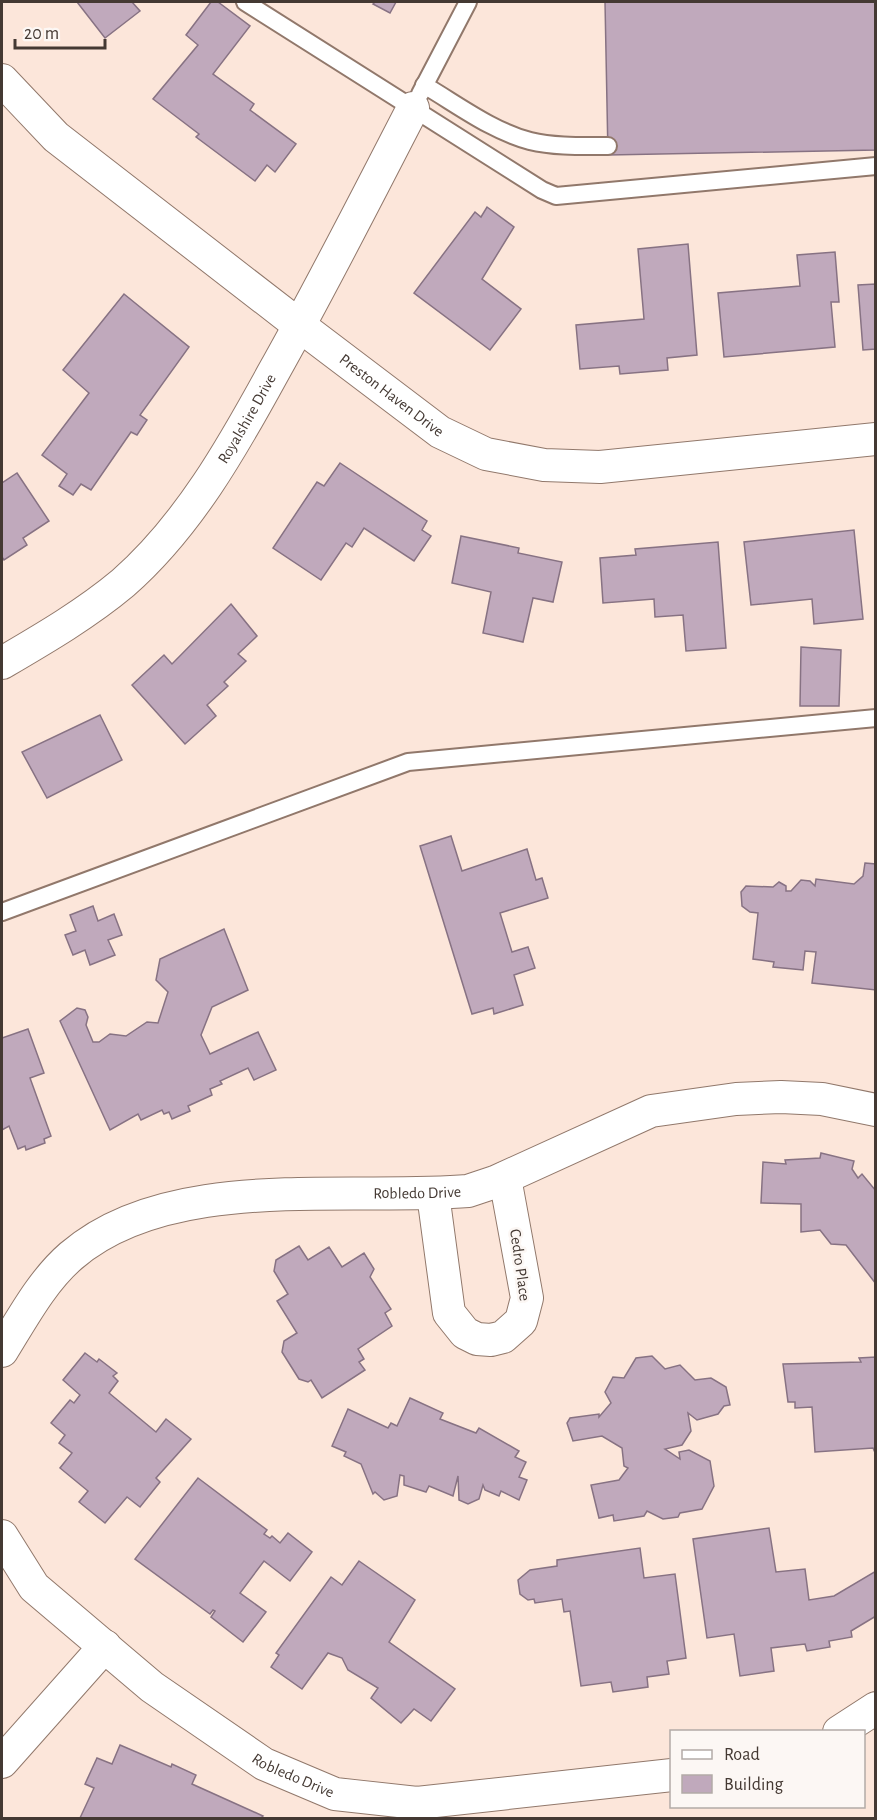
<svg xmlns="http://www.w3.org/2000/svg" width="877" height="1820" font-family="'Alegreya Sans',sans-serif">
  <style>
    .building { fill: #c0a9bc; stroke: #877283; stroke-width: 1.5 }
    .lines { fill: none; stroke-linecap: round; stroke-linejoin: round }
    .lane-casing { stroke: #91786b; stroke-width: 20 }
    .street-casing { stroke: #91786b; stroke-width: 34 }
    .lane { stroke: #fff; stroke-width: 16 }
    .street { stroke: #fff; stroke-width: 32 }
    .labels { text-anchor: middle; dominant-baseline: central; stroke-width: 5; stroke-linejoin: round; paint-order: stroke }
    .street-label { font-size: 16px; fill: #443933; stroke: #fcf7f4 }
  </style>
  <rect width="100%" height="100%" fill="#fce6da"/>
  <g class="building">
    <polygon points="77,2 132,2 140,11 105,38"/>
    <polygon points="211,2 218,2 250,26 213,74 254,104 250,110 296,144 275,172 267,165 255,181 196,137 199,134 153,99 198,45 186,35"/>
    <polygon points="375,2 396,2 390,13 373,4"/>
    <polygon points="605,2 876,2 876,150 608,155"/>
    <polygon points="487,207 514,227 482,279 521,309 490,350 414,293 475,212 481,217"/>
    <polygon points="688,244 697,355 667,358 668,370 620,374 619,366 580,369 576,325 644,319 638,249"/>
    <polygon points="835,252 839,302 831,302 835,347 724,357 718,293 800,286 797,255"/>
    <polygon points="876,284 876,349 863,350 858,285"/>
    <polygon points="124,294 189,347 140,415 147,420 137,435 131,432 91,490 81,484 73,495 59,486 67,474 42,455 89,393 63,370"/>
    <polygon points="340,463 427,521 422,530 431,536 414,561 364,528 352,547 346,543 321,580 273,548 317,482 324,486"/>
    <polygon points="17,473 49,521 23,538 27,545 4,560 2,557 2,483"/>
    <polygon points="854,530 863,619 814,624 812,599 751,605 744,542"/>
    <polygon points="461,536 519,548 518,553 562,562 553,602 533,598 523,642 483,633 491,592 452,583"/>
    <polygon points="718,542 726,648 686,651 683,615 655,617 654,599 603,603 600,558 636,555 635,549"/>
    <polygon points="231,604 257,636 238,654 246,661 224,682 228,686 207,705 216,716 185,744 132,685 164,655 172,664"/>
    <polygon points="801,647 841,650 839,706 800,706"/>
    <polygon points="100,715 122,760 47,798 22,752"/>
    <polygon points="451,836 462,871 527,849 536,880 542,878 548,898 500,913 512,952 528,947 535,968 514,975 523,1005 494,1014 493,1008 472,1014 420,846"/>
    <polygon points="865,863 876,864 876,990 812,983 816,952 805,951 803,970 773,967 774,962 753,959 758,913 750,912 742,906 741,892 746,886 773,887 779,882 786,886 786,891 791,891 801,880 810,881 815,886 816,879 854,884 863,876"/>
    <polygon points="93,906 98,921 114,914 122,935 108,940 115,955 90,965 85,950 73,955 65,935 76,931 70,915"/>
    <polygon points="224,929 248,990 212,1007 201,1035 210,1054 258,1032 276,1070 254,1080 248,1068 220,1081 222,1084 210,1089 212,1095 188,1106 190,1111 172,1119 169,1112 164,1114 162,1110 141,1120 138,1114 110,1130 60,1021 77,1008 85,1010 88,1017 86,1025 93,1042 99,1042 110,1034 126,1036 147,1022 158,1023 168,992 156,980 160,959"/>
    <polygon points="28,1029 44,1073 30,1078 51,1136 44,1139 45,1143 26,1150 25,1146 18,1149 9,1126 2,1130 2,1038"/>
    <polygon points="821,1153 854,1161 852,1169 858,1178 862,1174 876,1191 876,1284 846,1245 831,1244 820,1230 801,1232 801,1204 761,1203 763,1162 786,1164 785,1160 820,1158"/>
    <polygon points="299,1246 308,1260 329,1247 342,1267 364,1253 374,1269 370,1277 391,1309 385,1313 392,1326 358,1349 364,1359 359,1362 365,1370 322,1398 311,1380 308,1382 299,1379 282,1352 284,1341 297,1333 277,1301 288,1294 274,1271 276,1260"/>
    <polygon points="85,1353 97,1362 99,1359 117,1373 113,1376 118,1381 109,1393 156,1432 166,1419 191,1439 156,1478 160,1482 140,1507 127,1497 105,1523 79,1502 88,1491 60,1468 72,1453 59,1443 65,1435 51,1423 70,1400 74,1403 80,1395 63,1380"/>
    <polygon points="652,1356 665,1369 680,1365 695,1380 711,1378 726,1387 730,1405 724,1406 718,1414 697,1420 688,1413 691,1431 682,1445 665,1449 680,1459 679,1452 689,1450 710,1461 714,1486 702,1509 680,1513 678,1517 663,1519 647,1511 644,1516 614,1521 613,1515 599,1518 591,1485 619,1480 628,1468 624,1466 622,1448 602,1436 573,1441 567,1423 570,1418 599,1414 599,1417 611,1403 605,1392 613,1377 624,1378 636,1358"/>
    <polygon points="876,1357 876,1455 873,1448 815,1452 812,1407 795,1408 795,1402 788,1402 783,1364 861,1362 859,1358"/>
    <polygon points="410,1398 443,1413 440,1419 476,1433 479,1428 519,1451 515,1457 526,1462 519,1477 527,1480 519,1500 501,1491 499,1496 485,1490 483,1485 479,1499 468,1504 459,1500 458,1476 453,1496 429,1486 426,1492 404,1485 404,1476 400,1475 397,1496 384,1500 375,1492 373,1494 361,1464 344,1456 346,1452 332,1446 348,1409 388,1428 391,1423 397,1426"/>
    <polygon points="198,1478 267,1530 264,1534 270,1538 272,1536 280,1543 288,1533 312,1552 290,1581 264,1561 240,1593 266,1612 243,1642 211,1617 215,1611 213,1610 210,1614 135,1559"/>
    <polygon points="769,1528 776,1572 805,1569 809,1600 834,1596 876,1571 876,1616 851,1631 852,1637 829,1641 830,1647 807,1651 805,1644 771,1648 774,1671 740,1676 734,1634 707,1638 693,1539"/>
    <polygon points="640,1548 644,1578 675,1574 686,1658 667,1661 669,1674 647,1677 648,1687 613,1692 611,1682 581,1686 570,1611 564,1612 562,1599 535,1603 534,1599 528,1600 520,1594 518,1580 530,1570 557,1566 557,1560"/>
    <polygon points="359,1561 415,1600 389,1642 455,1689 431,1721 414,1709 401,1723 371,1698 378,1688 348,1670 342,1658 328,1653 302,1689 271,1667 279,1655 276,1653 331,1577 342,1585"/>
    <polygon points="120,1745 171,1767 172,1764 196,1775 192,1784 263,1816 261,1818 80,1818 94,1788 85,1784 97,1758 112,1764"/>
  </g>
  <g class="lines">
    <g class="lane-casing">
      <g id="lane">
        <polyline points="245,2 542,190 556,196 876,166"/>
        <path d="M424,85C458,105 492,131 530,141C555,147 582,146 608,146"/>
        <polyline points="420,94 468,2"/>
        <polyline points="2,912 408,762 876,718"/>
      </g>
    </g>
    <g class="street-casing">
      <g id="street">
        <path id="s1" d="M2,80L56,137L300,326L440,432L486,454L544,465L600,467L876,439"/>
        <path id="s2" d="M2,663C43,639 86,614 123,583C188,526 232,448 273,373C322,286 367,197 413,108"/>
        <polyline points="433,1194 449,1313 465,1333 477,1339 491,1340 503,1337 521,1321 527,1298 505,1178"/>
        <path id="s3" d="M2,1351C22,1319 42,1281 71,1256C169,1171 347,1201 468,1191L495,1182L651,1111L736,1099L781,1097L822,1099L876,1110"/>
        <path id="s4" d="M2,1536L34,1587L152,1687L264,1764L335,1794L417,1803L672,1775"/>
        <polyline points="839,1732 876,1708"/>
        <polyline points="2,1762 105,1646"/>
      </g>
    </g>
    <use href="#lane" class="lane"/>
    <use href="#street" class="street"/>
  </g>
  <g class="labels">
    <g class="street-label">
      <text stroke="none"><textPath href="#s1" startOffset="502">Preston Haven Drive</textPath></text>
      <text stroke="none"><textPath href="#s2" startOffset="352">Royalshire Drive</textPath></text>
      <text stroke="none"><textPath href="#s3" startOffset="477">Robledo Drive</textPath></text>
      <text transform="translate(520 1265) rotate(82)">Cedro Place</text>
      <text stroke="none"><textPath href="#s4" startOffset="382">Robledo Drive</textPath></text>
    </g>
  </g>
  <rect width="877" height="1820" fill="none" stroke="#443933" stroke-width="6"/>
  <rect x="670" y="1730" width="195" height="78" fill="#fcf7f4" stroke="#b2aba7" stroke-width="1.5"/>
  <rect x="682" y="1750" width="30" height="9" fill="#ffffff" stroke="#b2aba7" stroke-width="1.5"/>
  <text x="724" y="1760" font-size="18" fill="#443933">Road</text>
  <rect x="682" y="1775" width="30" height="18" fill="#c0a9bc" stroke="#b2aba7" stroke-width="1.5"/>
  <text x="724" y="1790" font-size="18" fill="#443933">Building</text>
  <path d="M15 39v9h90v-9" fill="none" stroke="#443933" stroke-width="3"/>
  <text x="24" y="39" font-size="18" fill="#443933" stroke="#fcf7f4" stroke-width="4.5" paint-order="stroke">20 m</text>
</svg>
